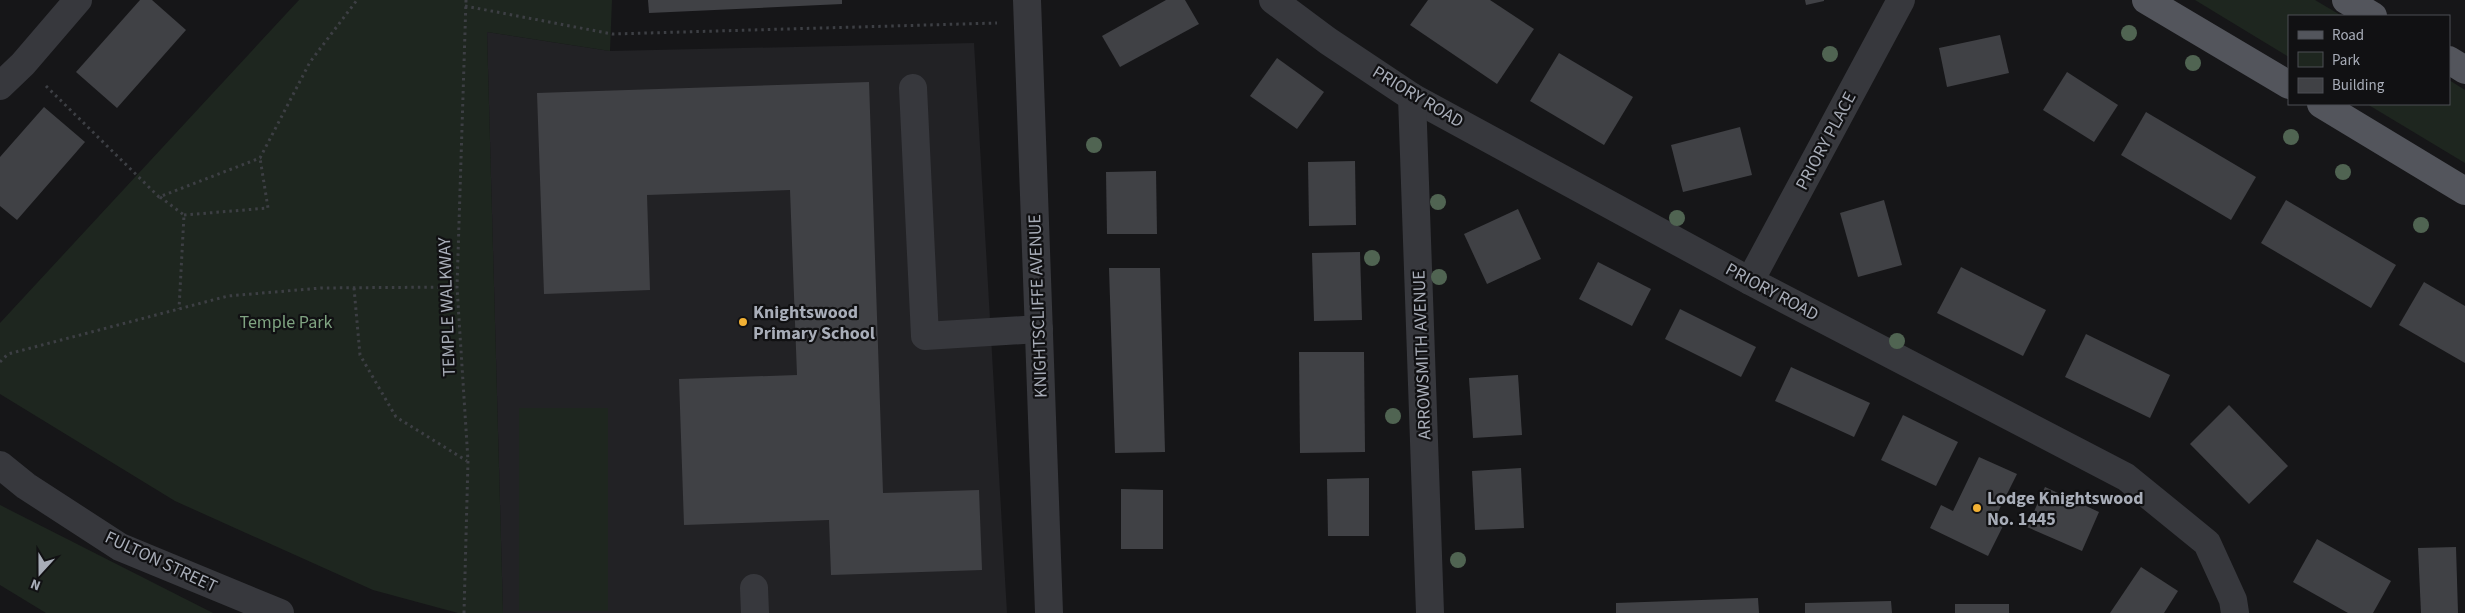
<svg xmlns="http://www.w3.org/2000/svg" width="2465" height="613" font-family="'Source Sans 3',sans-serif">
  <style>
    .built { fill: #222225 }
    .green { fill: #1e261f }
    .building { fill: #404145 }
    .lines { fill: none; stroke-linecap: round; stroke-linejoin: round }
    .path { stroke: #3d3f44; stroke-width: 3; stroke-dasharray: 2.5 4; stroke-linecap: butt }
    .minor { stroke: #37383d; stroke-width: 28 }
    .major { stroke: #53555c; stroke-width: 28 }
    .tree { fill: #506452 }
    .poi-dot { fill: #f2b134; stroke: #111113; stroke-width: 2 }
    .labels { text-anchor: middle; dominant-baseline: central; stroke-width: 4.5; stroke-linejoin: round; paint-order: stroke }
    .street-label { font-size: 18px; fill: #a8adb8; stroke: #111113 }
    .poi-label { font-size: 18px; font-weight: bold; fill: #a8adb8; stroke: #111113; text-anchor: start }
    .park-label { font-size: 18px; fill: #7fa381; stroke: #111113 }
  </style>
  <rect width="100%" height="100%" fill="#161618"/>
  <polygon class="built" points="487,32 610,51 974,43 1007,613 503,613"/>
  <g class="green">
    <polygon points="299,0 612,0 610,51 487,32 503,613 458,613 373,590 175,501 0,394 0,323"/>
    <polygon points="2195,0 2315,0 2342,16 2289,16 2289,57"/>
    <polygon points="2449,80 2465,90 2465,163 2367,104 2449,104"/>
    <rect x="519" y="408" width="89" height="203"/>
    <polygon points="0,505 213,613 46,613 0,585"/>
  </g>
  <g class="building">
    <polygon points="140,0 152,0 186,30 117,108 76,72"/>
    <polygon points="648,0 842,0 842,4 649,13"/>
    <polygon points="1166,0 1185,0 1199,24 1120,67 1102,36"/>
    <polygon points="1428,0 1490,0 1534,29 1497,84 1410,25"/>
    <polygon points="1805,0 1824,0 1824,1 1806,5"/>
    <polygon points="2000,35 2009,73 1947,87 1939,48"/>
    <polygon points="1559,53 1633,97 1604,145 1530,101"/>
    <polygon points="1277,58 1324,92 1297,129 1250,96"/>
    <polygon points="2067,72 2118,105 2094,142 2043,110"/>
    <polygon points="869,82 883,493 979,490 982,570 831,575 829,520 684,525 679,379 797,375 790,190 647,195 650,290 544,294 537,93"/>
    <polygon points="44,107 85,142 17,220 0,206 0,157"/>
    <polygon points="2146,112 2256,177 2231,220 2121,155"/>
    <polygon points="1740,127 1752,175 1683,192 1671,145"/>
    <polygon points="1355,161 1356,225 1309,226 1308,162"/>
    <polygon points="1156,171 1157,234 1107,234 1106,172"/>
    <polygon points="1884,200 1902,265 1858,277 1840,213"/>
    <polygon points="2286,200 2396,265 2371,308 2261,243"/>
    <polygon points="1518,209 1541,259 1487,284 1464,234"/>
    <polygon points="1360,252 1362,320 1314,321 1312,253"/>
    <polygon points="1598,262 1651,289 1632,326 1579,299"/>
    <polygon points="1961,267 2046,310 2023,356 1937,313"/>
    <polygon points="1109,268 1160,268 1165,452 1115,453"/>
    <polygon points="2424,282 2465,306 2465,363 2399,325"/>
    <polygon points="1680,309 1756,347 1741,377 1665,339"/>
    <polygon points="2086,334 2170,375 2150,418 2065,377"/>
    <polygon points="1299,352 1364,352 1365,452 1300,453"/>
    <polygon points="1791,367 1870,403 1854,437 1775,401"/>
    <polygon points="1518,375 1522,435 1473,438 1469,378"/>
    <polygon points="2229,405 2288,466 2249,504 2190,444"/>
    <polygon points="1903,415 1958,442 1936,486 1881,460"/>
    <polygon points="1979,457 2017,474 1997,514 2007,518 1988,556 1930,528 1941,505 1953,511"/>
    <polygon points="1521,468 1524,528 1475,530 1472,471"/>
    <polygon points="1369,478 1369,536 1328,536 1327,479"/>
    <polygon points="2045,487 2099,512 2082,551 2027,527"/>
    <polygon points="1121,489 1163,490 1163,549 1121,549"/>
    <polygon points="2317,539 2391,581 2373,613 2348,613 2293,582"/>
    <polygon points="2456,547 2458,613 2421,613 2418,548"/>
    <polygon points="2141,567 2178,591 2164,613 2110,613"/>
    <polygon points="1758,598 1759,613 1616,613 1616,603"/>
    <polygon points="1891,601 1892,613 1805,613 1805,603"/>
    <rect x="1955" y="604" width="54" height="9"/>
  </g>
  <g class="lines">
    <g class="path">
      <polyline points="465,6 612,34 997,23"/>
      <polyline points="46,86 159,197 260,158 310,62 357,0"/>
      <polyline points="160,197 184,215 179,309"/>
      <polyline points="184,215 268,208 260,158"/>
      <polyline points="354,288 360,355 396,417 467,461"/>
      <polyline points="0,362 8,354 228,296 321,288 457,287"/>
      <polyline points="464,613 468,461 457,287 466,0"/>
    </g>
    <g class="minor">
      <polyline points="1027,0 1049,613"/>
      <polyline points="1273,0 1328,41 1412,97 1750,281 2126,477 2207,543 2233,600 2235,613"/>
      <polyline points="0,86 23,64 78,0"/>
      <polyline points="913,88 925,336 1039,329"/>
      <polyline points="1412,97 1430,613"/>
      <polyline points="1750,281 1901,0"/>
      <polyline points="0,465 26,486 120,547 280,613"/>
      <polyline points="754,588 755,613"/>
    </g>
    <g class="major">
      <polyline points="2146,0 2289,85"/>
      <polyline points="2346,0 2373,16"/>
      <polyline points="2449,60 2465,70"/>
      <polyline points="2321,104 2465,191"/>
    </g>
  </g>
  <g class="tree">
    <circle cx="2129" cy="33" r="8"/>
    <circle cx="1830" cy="54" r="8"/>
    <circle cx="2193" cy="63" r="8"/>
    <circle cx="2291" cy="137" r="8"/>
    <circle cx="1094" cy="145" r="8"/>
    <circle cx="2343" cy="172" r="8"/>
    <circle cx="1438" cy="202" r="8"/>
    <circle cx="1677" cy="218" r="8"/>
    <circle cx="2421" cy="225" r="8"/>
    <circle cx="1372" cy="258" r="8"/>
    <circle cx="1439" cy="277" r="8"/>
    <circle cx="1897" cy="341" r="8"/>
    <circle cx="1393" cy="416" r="8"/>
    <circle cx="1458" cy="560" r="8"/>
  </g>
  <g class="poi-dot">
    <circle cx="743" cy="322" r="5"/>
    <circle cx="1977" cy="508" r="5"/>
  </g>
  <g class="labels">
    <g class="street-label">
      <text transform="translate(1418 97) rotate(31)">PRIORY ROAD</text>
      <text transform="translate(1826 141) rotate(-62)">PRIORY PLACE</text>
      <text transform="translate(1772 292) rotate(28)">PRIORY ROAD</text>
      <text transform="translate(1038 306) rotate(-92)">KNIGHTSCLIFFE AVENUE</text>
      <text transform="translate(447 307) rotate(-92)">TEMPLE WALKWAY</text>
      <text transform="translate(1422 355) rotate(-92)">ARROWSMITH AVENUE</text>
      <text transform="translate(161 562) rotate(25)">FULTON STREET</text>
    </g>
    <g class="poi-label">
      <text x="753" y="312">Knightswood<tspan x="753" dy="21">Primary School</tspan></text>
      <text x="1987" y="498">Lodge Knightswood<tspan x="1987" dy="21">No. 1445</tspan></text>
    </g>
    <g class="park-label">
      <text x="286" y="322">Temple Park</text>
    </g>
  </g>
  <rect x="2288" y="15" width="162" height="90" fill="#111113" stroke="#4d4f55"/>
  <rect x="2298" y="31" width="25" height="8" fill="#53555c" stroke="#4d4f55"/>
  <text x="2332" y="40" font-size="15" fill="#a8adb8">Road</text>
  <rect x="2298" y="52" width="25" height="15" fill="#1e261f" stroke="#4d4f55"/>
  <text x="2332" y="65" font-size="15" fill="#a8adb8">Park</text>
  <rect x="2298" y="78" width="25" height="15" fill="#404145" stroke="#4d4f55"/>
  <text x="2332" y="90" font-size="15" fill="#a8adb8">Building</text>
  <g transform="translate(40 573) rotate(201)" stroke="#111113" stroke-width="4" paint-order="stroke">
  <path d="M0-4L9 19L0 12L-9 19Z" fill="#a8adb8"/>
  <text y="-8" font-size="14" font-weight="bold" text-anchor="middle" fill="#a8adb8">N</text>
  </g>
</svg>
